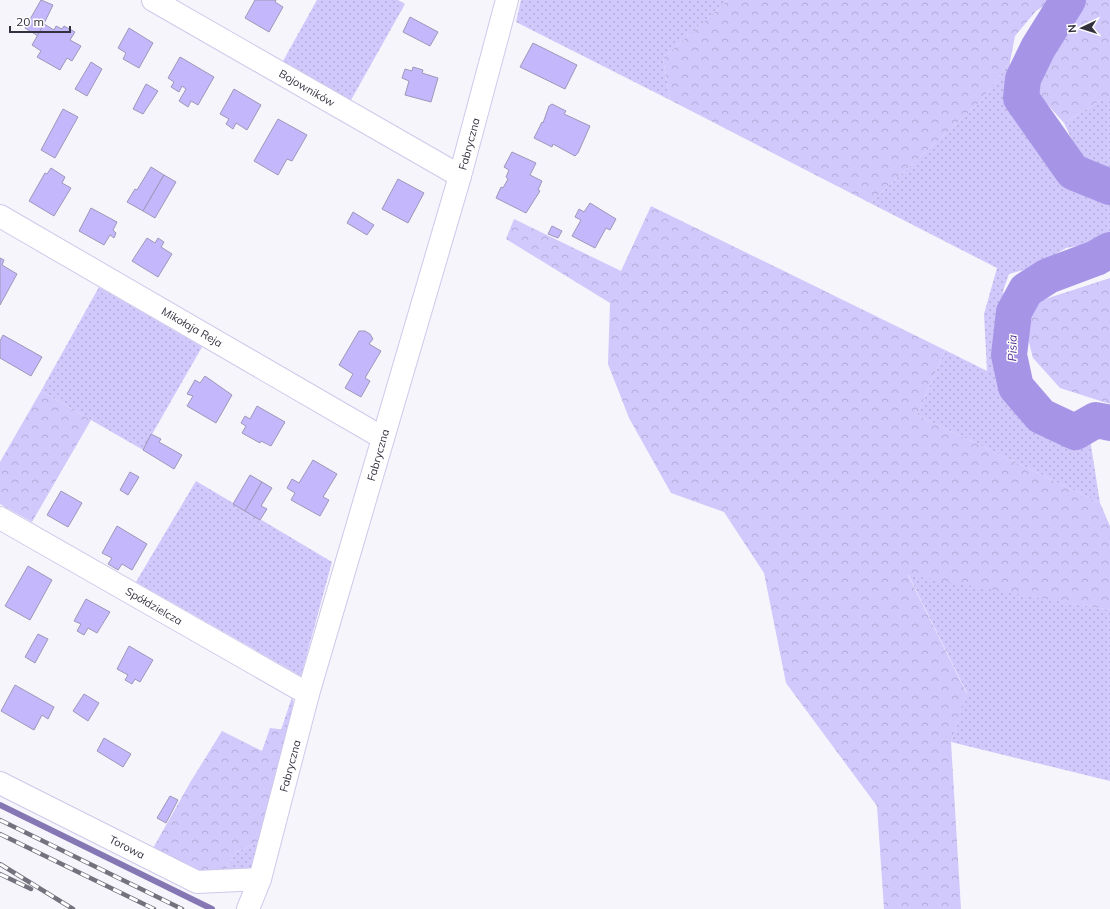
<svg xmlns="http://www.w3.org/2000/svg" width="1110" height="909" font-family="Mulish,sans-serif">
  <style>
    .grass { fill: url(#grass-dots) }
    .forest { fill: url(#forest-crowns) }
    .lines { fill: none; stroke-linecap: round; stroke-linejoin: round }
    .stream { stroke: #8477b4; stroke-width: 6 }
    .river { stroke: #a695e7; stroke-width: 36 }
    .building { fill: #c4b7fb; stroke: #9d98b8 }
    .minor-casing { stroke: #cec9eb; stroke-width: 24 }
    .minor { stroke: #fff; stroke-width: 22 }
    .rail-casing { stroke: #74727d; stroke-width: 4.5 }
    .rail { stroke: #fff; stroke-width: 3; stroke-dasharray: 9; stroke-linecap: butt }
    .labels { text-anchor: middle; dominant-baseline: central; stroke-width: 3; stroke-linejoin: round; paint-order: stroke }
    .street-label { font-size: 11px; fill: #33313e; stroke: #fff }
    .water-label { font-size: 12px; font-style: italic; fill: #4e318f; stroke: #fff }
  </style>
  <defs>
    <pattern id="grass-dots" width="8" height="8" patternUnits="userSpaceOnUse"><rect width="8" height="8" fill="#d1c8fb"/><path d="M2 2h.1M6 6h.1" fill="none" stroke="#b4acd8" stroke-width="1.8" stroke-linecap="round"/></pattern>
    <pattern id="forest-crowns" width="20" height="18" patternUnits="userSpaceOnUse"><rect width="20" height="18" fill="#d1c8fb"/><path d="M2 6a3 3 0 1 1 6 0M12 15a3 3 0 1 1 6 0" fill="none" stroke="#b4acd8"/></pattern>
  </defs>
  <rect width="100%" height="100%" fill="#f6f5fc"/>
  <g class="grass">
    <polygon points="317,0 398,0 405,4 351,100 283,61"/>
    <polygon points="521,0 728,0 663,58 670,100 516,22"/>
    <polygon points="1010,62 1008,85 1059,175 1088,193 1109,195 1110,197 1110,240 1066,248 1034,267 1009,274 1003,291 1005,305 996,375 1015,409 1074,445 1090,439 1100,503 917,415 945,350 987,371 984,314 997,268 870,203 981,101"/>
    <path d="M1101,100H1110V175C1079,163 1078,151 1064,123Z"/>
    <polygon points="99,287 202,347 143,450 41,391"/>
    <polygon points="196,481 332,562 301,676 136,582"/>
    <polygon points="908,574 1110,610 1110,781 951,742 967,693"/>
    <polygon points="292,697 294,704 287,730 281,730"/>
    <polygon points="258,843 252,868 223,874 236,852"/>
  </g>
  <g class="forest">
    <polygon points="728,0 1053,0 1036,11 1015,36 1010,62 981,101 870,203 670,100 663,58"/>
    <path d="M1084,0H1110V100H1101L1064,123L1040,96L1035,87C1046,56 1063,25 1084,0Z"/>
    <polygon points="651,206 945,350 917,415 1100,503 1110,526 1110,610 908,575 967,694 951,742 961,909 884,909 877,806 786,683 764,573 724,512 671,493 629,418 608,364 610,303 506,239 514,219 621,271"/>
    <polygon points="1110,278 1110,404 1060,388 1033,358 1023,319 1033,303"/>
    <polygon points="41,391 91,420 32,522 0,504 0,462"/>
    <polygon points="270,728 287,730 258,843 236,852 223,874 194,872 152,850 191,781 222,731 262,751"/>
  </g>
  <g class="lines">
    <polyline class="stream" points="0,805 212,909"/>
    <g class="river">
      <polyline points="1068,0 1038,48 1023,79 1021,98 1073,172 1110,187"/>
      <polyline points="1110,250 1096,258 1048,276 1026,290 1014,312 1009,355 1016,387 1041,416 1075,432 1096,420 1110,423"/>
    </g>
  </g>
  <g class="building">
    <polygon points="41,0 53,5 38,36 25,28"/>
    <polygon points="255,0 276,0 275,2 283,7 269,32 245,18"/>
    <polygon points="410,17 438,32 430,46 403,32"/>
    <polygon points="44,24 54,30 56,26 62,29 64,26 75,32 70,40 81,46 72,61 67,58 60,70 37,57 41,51 32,45"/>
    <polygon points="129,28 153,43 139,68 123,59 126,53 118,48"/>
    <polygon points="533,43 577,65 565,89 520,67"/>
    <polygon points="180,57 214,77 198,105 191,101 188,107 179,101 186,89 182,86 179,92 171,87 174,82 168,78"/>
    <polygon points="91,62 102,69 87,96 75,89"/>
    <polygon points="413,67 423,70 422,73 438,78 431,102 405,95 409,81 402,78 405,69 412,71"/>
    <polygon points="146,84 158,91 143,114 133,109"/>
    <polygon points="234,89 261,105 247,130 236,123 233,129 226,124 229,119 220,114"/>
    <polygon points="552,104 566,111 564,114 590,126 578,153 575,156 553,144 552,147 534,138 542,122 543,123 549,106"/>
    <polygon points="63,109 78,117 55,158 41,150"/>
    <polygon points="278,119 307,135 292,161 287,159 278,175 254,161"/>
    <polygon points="512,152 536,163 530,175 542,181 538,190 540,191 526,213 496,198 501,187 503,188 508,179 506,177 509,170 504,167"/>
    <polygon points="151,167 164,175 143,211 127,202 135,189 137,190"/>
    <polygon points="51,168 65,177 62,183 71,188 54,216 29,201 45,173 47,174"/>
    <polygon points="164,175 176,182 155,218 143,211"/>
    <polygon points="398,179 424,193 408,223 382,209"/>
    <polygon points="590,203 616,219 610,230 606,228 595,248 572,236 581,220 575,217 579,209 584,212"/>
    <polygon points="91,208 117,222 113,230 116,233 114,238 110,235 104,245 79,231"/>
    <polygon points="353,212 374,225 367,235 347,223"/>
    <polygon points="552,226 562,231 558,238 548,234"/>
    <polygon points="147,238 155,243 158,238 164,242 161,247 172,254 158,277 132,261"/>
    <polygon points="0,258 4,260 2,265 17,274 0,305"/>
    <polygon points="359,331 365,331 370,334 373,339 369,344 381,351 365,378 370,381 361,397 345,388 353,374 339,365"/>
    <polygon points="3,335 42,357 31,376 0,358 0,341"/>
    <polygon points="205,376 232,395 216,423 187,406 193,396 187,394 195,380 200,383"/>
    <polygon points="257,406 285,422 271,446 261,441 260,443 242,433 246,426 241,423 245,416 250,419"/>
    <polygon points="151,434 161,439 159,442 182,455 174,469 143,450"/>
    <polygon points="313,460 337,474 323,497 329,500 320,516 291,500 295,493 287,488 292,479 299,483"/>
    <polygon points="130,472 139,477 128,495 120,490"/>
    <polygon points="250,475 262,482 245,511 233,504"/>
    <polygon points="262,482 272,488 261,506 267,509 260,520 245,511"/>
    <polygon points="61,491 82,503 68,527 47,515"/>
    <polygon points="117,526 147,544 132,570 122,564 118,570 108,564 112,558 102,553"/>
    <polygon points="28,566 52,580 30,620 5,606"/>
    <polygon points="86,599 110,612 97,633 88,628 84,635 77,631 81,624 74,621"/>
    <polygon points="38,634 48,639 35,663 25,657"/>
    <polygon points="129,646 153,660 140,682 135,679 132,684 125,680 128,675 117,669"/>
    <polygon points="15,685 54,707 48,719 42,715 34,730 1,711"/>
    <polygon points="84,694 99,703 88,721 73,711"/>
    <polygon points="104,738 131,754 123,767 97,751"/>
    <polygon points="170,796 178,800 166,823 157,818"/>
  </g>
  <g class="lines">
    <g class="minor-casing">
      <g id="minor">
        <polyline points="153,0 460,176"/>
        <polyline points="0,216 383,438"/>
        <polyline points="0,518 308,694"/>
        <polyline points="0,783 197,882 260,879"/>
        <polyline points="248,909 260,879 308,694 460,176 507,0"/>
      </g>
    </g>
    <use href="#minor" class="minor"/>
    <g class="rail-casing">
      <g id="rail">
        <polyline points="0,820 182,909"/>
        <polyline points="0,834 154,909"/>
        <polyline points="0,864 73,909"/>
        <polyline points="0,874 31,889"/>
      </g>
    </g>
    <use href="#rail" class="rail"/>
  </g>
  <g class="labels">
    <g class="street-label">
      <text transform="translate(307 88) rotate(30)">Bojowników</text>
      <text transform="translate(469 144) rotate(-75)">Fabryczna</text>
      <text transform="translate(192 327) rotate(30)">Mikołaja Reja</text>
      <text transform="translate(378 455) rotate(-74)">Fabryczna</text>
      <text transform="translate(154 606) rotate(30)">Spółdzielcza</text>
      <text transform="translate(290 766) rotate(-75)">Fabryczna</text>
      <text transform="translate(127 847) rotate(27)">Torowa</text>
    </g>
    <g class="water-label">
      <text transform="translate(1012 348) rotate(-89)">Pisia</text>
    </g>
  </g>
  <g transform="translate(1082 28) rotate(266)" stroke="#ffffff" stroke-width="3" paint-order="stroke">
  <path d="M0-3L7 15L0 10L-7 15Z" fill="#33313e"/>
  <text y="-6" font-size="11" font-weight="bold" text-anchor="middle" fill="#33313e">N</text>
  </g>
  <path d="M10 26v6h60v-6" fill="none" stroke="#33313e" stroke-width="2"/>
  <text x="16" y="26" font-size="12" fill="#33313e" stroke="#ffffff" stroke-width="3" paint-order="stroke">20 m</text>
</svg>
